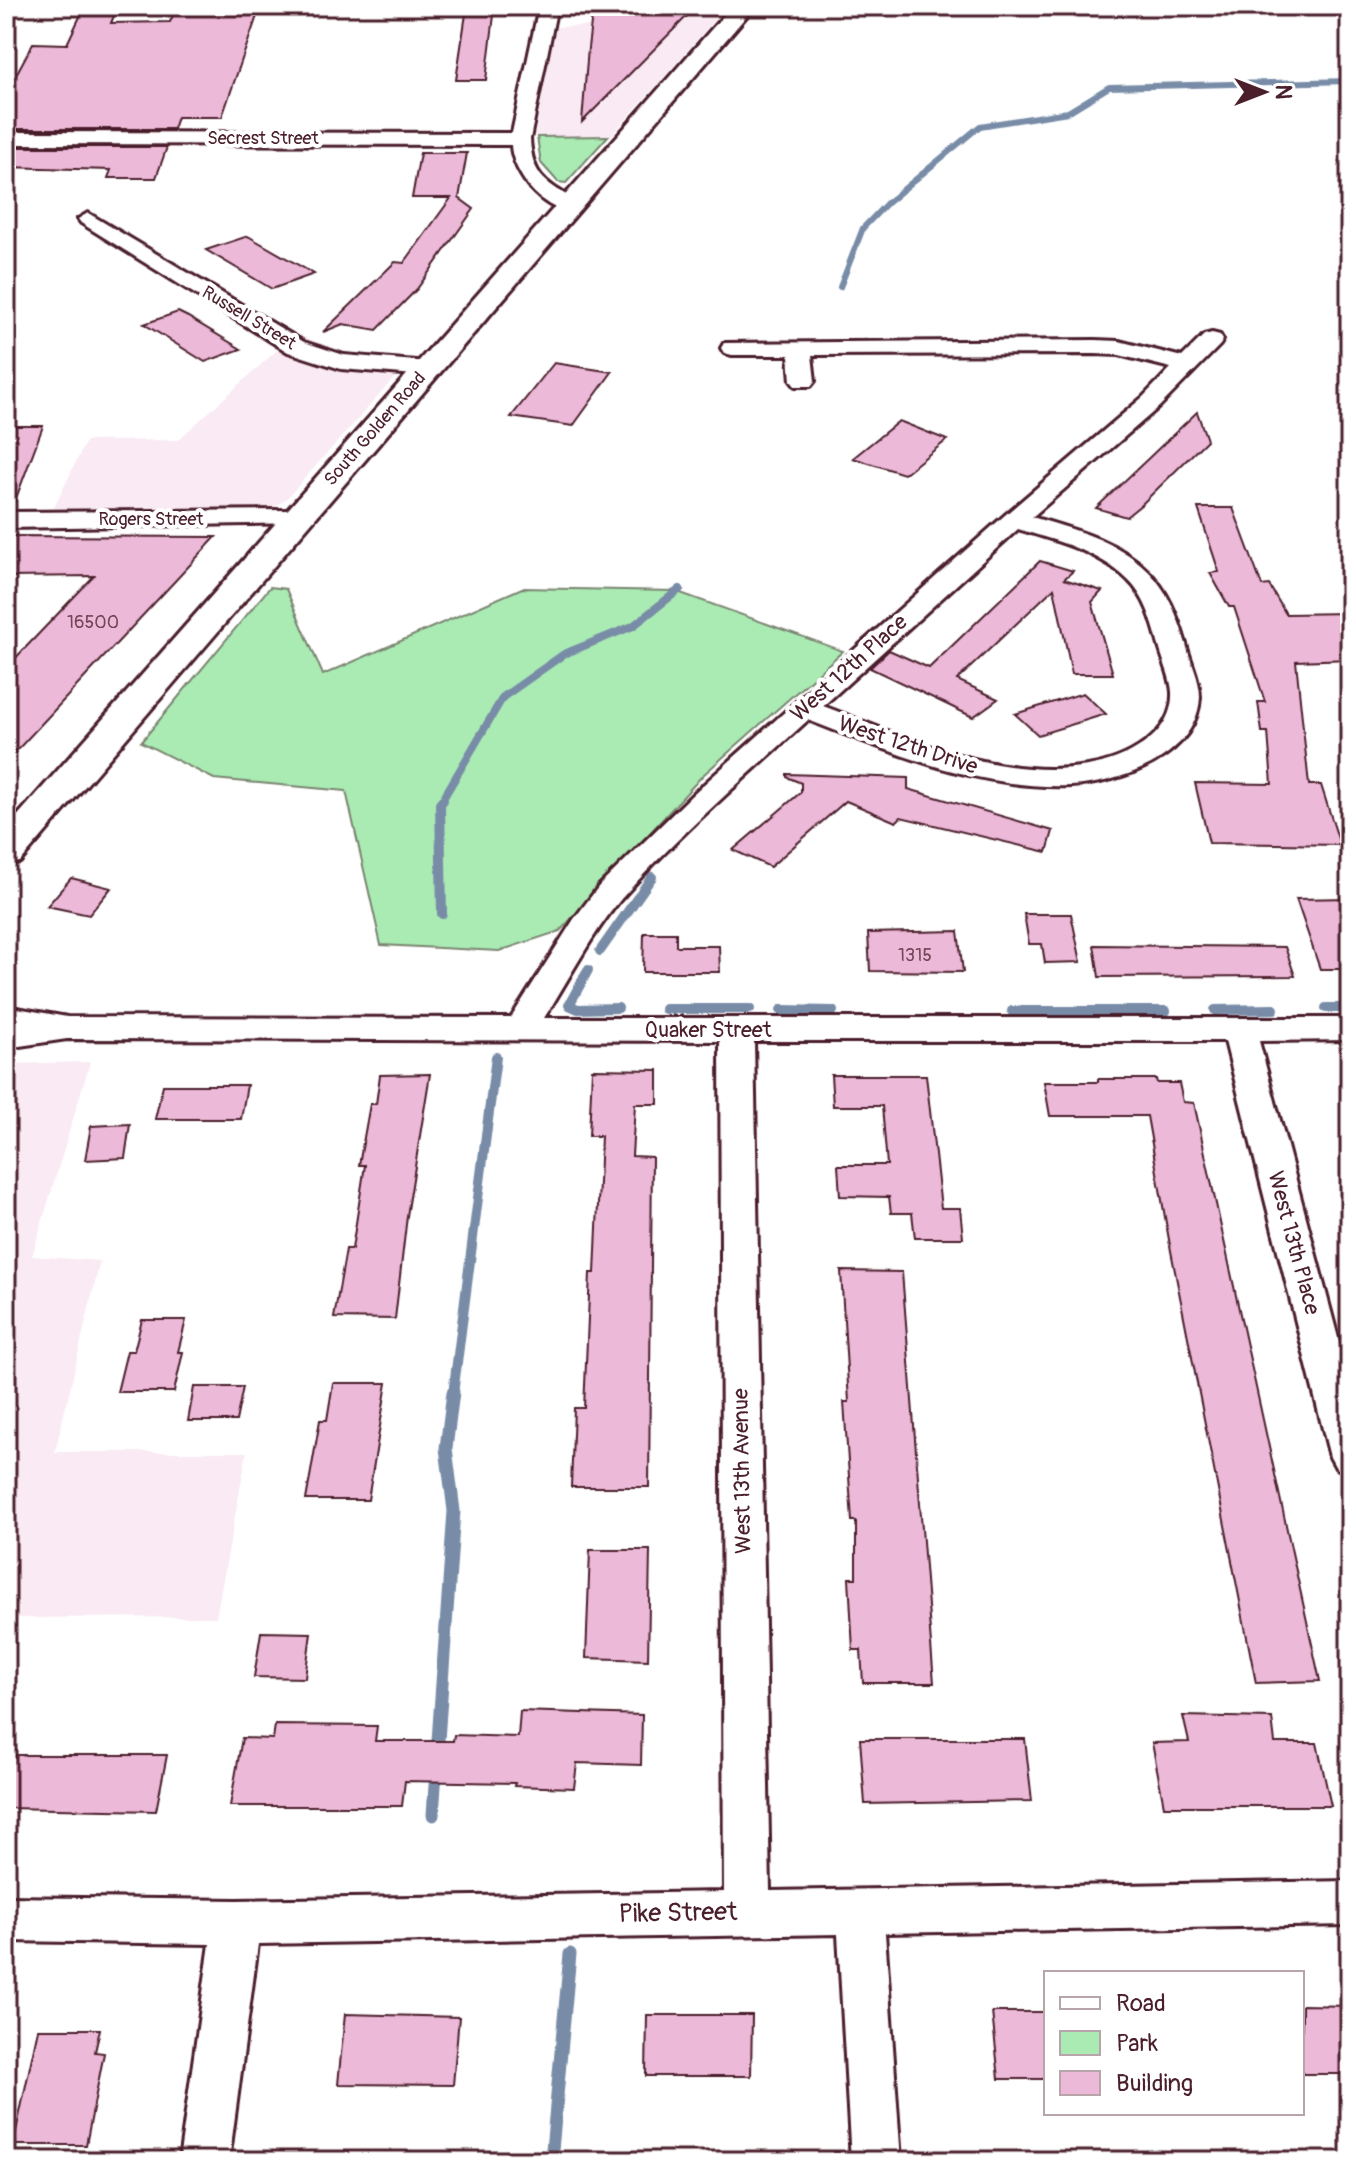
<svg xmlns="http://www.w3.org/2000/svg" width="1356" height="2167" font-family="Pangolin,sans-serif">
  <style>
    .built { fill: #f9eaf3 }
    .green { fill: #aaebb4; stroke: #7a8570; stroke-width: 2 }
    .lines { fill: none; stroke-linecap: round; stroke-linejoin: round }
    .stream-far3 { stroke: #798ca7; stroke-width: 6 }
    .stream-far2 { stroke: #798ca7; stroke-width: 8 }
    .stream-far1 { stroke: #798ca7; stroke-width: 10 }
    .stream { stroke: #798ca7; stroke-width: 13 }
    .building { fill: #ecb9d8; stroke: #4a1f2b; stroke-width: 2 }
    .minor-casing { stroke: #4a1f2b; stroke-width: 6 }
    .secondary-casing { stroke: #4a1f2b; stroke-width: 6 }
    .minor { fill: #fff; fill-rule: evenodd }
    .secondary { fill: #fff; fill-rule: evenodd }
    .labels { text-anchor: middle; dominant-baseline: central; stroke-width: 8; stroke-linejoin: round; paint-order: stroke }
    .far-street-label { font-size: 18px; fill: #4a1f2b; stroke: #fff }
    .number-label { font-size: 18px; fill: #724656 }
    .street-label { font-size: 22px; fill: #4a1f2b; stroke: #fff }
    .near-street-label { font-size: 26px; fill: #4a1f2b; stroke: #fff }
  </style>
  <rect width="100%" height="100%" fill="#fff"/>
  <filter id="ink" filterUnits="userSpaceOnUse"><feTurbulence type="fractalNoise" baseFrequency=".0125" numOctaves="2"/><feDisplacementMap in="SourceGraphic" scale="16" xChannelSelector="R" yChannelSelector="G"/><feConvolveMatrix kernelMatrix="1 2 1 2 8 2 1 2 1" color-interpolation-filters="sRGB"/></filter>
  <g filter="url(#ink)">
    <g class="built">
      <polygon points="643,6 727,6 611,136 535,136 555,27 627,25"/>
      <polygon points="295,334 346,352 407,364 287,498 275,507 263,509 54,508 86,441 178,440"/>
      <polygon points="90,1062 32,1256 100,1261 55,1452 247,1452 216,1617 6,1618 6,1064"/>
    </g>
    <g class="green">
      <polygon points="608,136 566,183 558,182 541,163 537,137"/>
      <polygon points="270,587 286,589 323,675 522,588 675,591 843,651 703,775 560,931 499,951 381,945 346,791 214,779 141,742"/>
    </g>
    <g class="lines">
      <polyline class="stream-far3" points="840,287 863,228 887,203 980,126 1068,112 1109,87 1350,81"/>
      <polyline class="stream-far2" points="441,802 503,697 564,654 633,626 680,589"/>
      <g class="stream-far1">
        <polyline points="442,914 440,804 443,800"/>
        <polyline points="600,951 652,877"/>
        <polyline points="588,970 569,1005 578,1009 618,1008"/>
        <polyline points="1326,1008 1350,1008"/>
        <polyline points="665,1009 750,1009"/>
        <polyline points="781,1010 833,1011"/>
        <polyline points="1215,1010 1274,1009"/>
        <polyline points="1012,1011 1166,1011"/>
        <polyline points="453,1394 496,1057"/>
      </g>
      <g class="stream">
        <polyline points="437,1755 454,1511 446,1448 453,1392"/>
        <polyline points="433,1815 436,1771"/>
        <polyline points="551,2161 570,1954"/>
      </g>
    </g>
    <g class="building">
      <polygon points="85,6 118,6 111,23 170,22 174,13 258,13 222,117 177,117 173,129 6,129 6,93 33,43 67,44"/>
      <polygon points="593,6 697,6 582,122 588,48"/>
      <polygon points="467,7 495,7 486,80 456,80"/>
      <polygon points="6,147 167,147 156,178 108,178 111,170 6,167"/>
      <polygon points="420,153 467,153 459,198 474,209 417,289 377,330 343,324 323,332 395,262 404,263 451,198 412,198"/>
      <polygon points="248,236 314,274 272,289 206,250"/>
      <polygon points="178,312 188,317 241,349 205,362 144,324"/>
      <polygon points="554,363 612,372 573,426 511,417"/>
      <polygon points="1197,412 1207,440 1142,504 1126,517 1096,508"/>
      <polygon points="899,421 947,440 904,474 853,458"/>
      <polygon points="13,426 43,426 12,509 6,509 6,445"/>
      <polygon points="1198,508 1233,508 1262,586 1269,585 1286,614 1350,613 1350,659 1296,661 1309,785 1321,785 1340,845 1209,843 1195,783 1272,784 1268,732 1262,732 1258,702 1265,702 1234,607 1229,607 1210,573 1219,572"/>
      <polygon points="6,536 216,537 6,762 6,668 94,576 6,577"/>
      <polygon points="1040,561 1073,571 1064,579 1102,591 1092,602 1113,674 1072,674 1054,588 957,680 998,699 973,717 870,668 889,650 929,668"/>
      <polygon points="1083,693 1106,714 1038,735 1015,714"/>
      <polygon points="787,774 908,778 908,789 1053,831 1047,852 901,817 896,822 846,801 770,867 733,850 801,792 801,783 787,777"/>
      <polygon points="71,878 111,888 89,915 47,906"/>
      <polygon points="1350,898 1350,969 1320,969 1296,899"/>
      <polygon points="1024,914 1071,914 1081,962 1045,963 1042,944 1029,944"/>
      <polygon points="958,931 963,972 870,971 868,933"/>
      <polygon points="644,933 676,933 676,946 719,946 720,972 643,972"/>
      <polygon points="1094,945 1285,947 1295,976 1099,977"/>
      <polygon points="592,1069 658,1070 658,1104 635,1104 632,1156 652,1157 649,1487 571,1487 574,1408 584,1408 590,1273 595,1273 601,1136 589,1136"/>
      <polygon points="430,1074 407,1216 395,1319 334,1318 346,1249 352,1249 365,1165 359,1165 370,1104 376,1104 380,1075"/>
      <polygon points="831,1075 926,1075 941,1208 960,1208 963,1238 915,1238 912,1213 891,1213 889,1197 840,1196 838,1165 887,1165 882,1106 833,1106"/>
      <polygon points="1098,1079 1156,1079 1157,1083 1179,1083 1183,1102 1194,1103 1320,1681 1256,1683 1171,1251 1147,1116 1050,1116 1044,1082 1098,1082"/>
      <polygon points="163,1085 247,1085 241,1119 155,1119"/>
      <polygon points="130,1124 125,1158 85,1160 91,1126"/>
      <polygon points="841,1271 902,1272 934,1683 863,1683 861,1650 853,1650 849,1578 856,1578 856,1521 852,1521 844,1402 849,1402"/>
      <polygon points="142,1320 186,1320 178,1352 183,1352 174,1392 117,1392 127,1351 134,1351"/>
      <polygon points="333,1383 387,1383 368,1500 306,1500 320,1420 327,1420"/>
      <polygon points="194,1387 243,1387 236,1421 188,1421"/>
      <polygon points="590,1550 650,1550 648,1660 586,1658"/>
      <polygon points="261,1632 311,1633 305,1678 254,1677"/>
      <polygon points="520,1711 642,1715 641,1765 577,1763 574,1788 514,1786 515,1783 405,1781 402,1806 230,1806 242,1738 273,1739 275,1725 377,1726 375,1741 453,1741 454,1735 518,1737"/>
      <polygon points="1183,1716 1272,1718 1275,1743 1317,1743 1331,1806 1164,1806 1152,1743 1189,1742"/>
      <polygon points="860,1739 1025,1739 1032,1801 865,1804"/>
      <polygon points="6,1755 167,1755 156,1811 6,1808"/>
      <polygon points="1302,2005 1350,2006 1350,2074 1302,2074"/>
      <polygon points="992,2012 1046,2012 1046,2079 999,2079"/>
      <polygon points="345,2014 459,2017 453,2085 338,2084"/>
      <polygon points="647,2015 752,2015 751,2076 646,2076"/>
      <polygon points="38,2029 100,2029 95,2052 104,2053 86,2145 13,2145"/>
    </g>
    <g class="lines">
      <g class="minor-casing">
        <g id="minor">
          <polygon points="6,6 17,6 12,14 6,15"/>
          <path d="M539,6H557L530,139C532,178 547,183 578,202L581,206L578,210C547,218 512,174 511,145L6,144V132L512,133Z"/>
          <polygon points="88,213 304,342 344,355 428,362 436,364 440,369 436,374 428,376 341,369 288,352 81,223 78,219"/>
          <path d="M1212,333L1220,335L1223,340L1220,345L1159,407L1032,517C1072,529 1117,540 1147,570C1168,590 1178,617 1186,644C1190,661 1200,679 1200,697C1197,756 1122,783 1071,786C979,790 892,752 808,720C745,778 678,835 621,899C591,935 569,979 544,1018H1350V1040L1259,1041L1350,1383V1473L1336,1468L1330,1457L1225,1041H754L770,1891L1350,1881V1925L885,1933L901,2161H851L838,1934L258,1944L229,2161H179L210,1944L6,1941V1897L237,1900L724,1892L720,1041L67,1039L6,1048V1006L67,1017L511,1018L574,919L599,886L694,793L1005,515L1143,397L1171,368L1119,355L1095,354L812,355L815,381L811,386H795L791,381L789,355H732L724,353L721,348L724,343L1095,340L1119,341L1182,357L1204,335ZM1018,529C1056,541 1099,551 1128,580C1146,597 1153,623 1159,646C1163,661 1171,677 1172,692C1174,736 1125,760 1088,766C997,781 906,737 823,706Z"/>
          <polygon points="297,510 306,513 310,518 306,523 6,528 6,512"/>
        </g>
      </g>
      <g class="secondary-casing">
        <polygon id="secondary" points="732,6 755,6 20,862 6,865 6,829"/>
      </g>
      <use href="#minor" class="minor"/>
      <use href="#secondary" class="secondary"/>
    </g>
  </g>
  <g class="labels">
    <g class="far-street-label">
      <text x="263" y="138">Secrest Street</text>
      <text transform="translate(249 318) rotate(31)">Russell Street</text>
      <text transform="translate(375 429) rotate(-49)">South Golden Road</text>
      <text x="151" y="519">Rogers Street</text>
    </g>
    <g class="number-label">
      <text x="93" y="622">16500</text>
      <text x="915" y="955">1315</text>
    </g>
    <g class="street-label">
      <text transform="translate(849 668) rotate(-42)">West 12th Place</text>
      <text transform="translate(908 745) rotate(18)">West 12th Drive</text>
      <text x="708" y="1030">Quaker Street</text>
      <text transform="translate(1294 1243) rotate(75)">West 13th Place</text>
      <text transform="translate(742 1471) rotate(-91)">West 13th Avenue</text>
    </g>
    <g class="near-street-label">
      <text transform="translate(678 1913) rotate(-1)">Pike Street</text>
    </g>
  </g>
  <rect width="1356" height="2167" fill="none" stroke="#fff" stroke-width="32"/>
  <rect x="16" y="16" width="1324" height="2135" fill="none" stroke="#4a1f2b" stroke-width="3" filter="url(#ink)"/>
  <rect x="1044" y="1971" width="260" height="144" fill="#ffffff" stroke="#b7a5aa" stroke-width="2"/>
  <rect x="1060" y="1997" width="40" height="12" fill="#ffffff" stroke="#b7a5aa" stroke-width="2"/>
  <text x="1116" y="2011" font-size="24" fill="#4a1f2b">Road</text>
  <rect x="1060" y="2031" width="40" height="24" fill="#aaebb4" stroke="#b7a5aa" stroke-width="2"/>
  <text x="1116" y="2051" font-size="24" fill="#4a1f2b">Park</text>
  <rect x="1060" y="2071" width="40" height="24" fill="#ecb9d8" stroke="#b7a5aa" stroke-width="2"/>
  <text x="1116" y="2091" font-size="24" fill="#4a1f2b">Building</text>
  <g transform="translate(1264 92) rotate(90)" stroke="#ffffff" stroke-width="6" paint-order="stroke">
  <path d="M0-6L14 30L0 20L-14 30Z" fill="#4a1f2b"/>
  <text y="-12" font-size="22" font-weight="bold" text-anchor="middle" fill="#4a1f2b">N</text>
  </g>
</svg>
